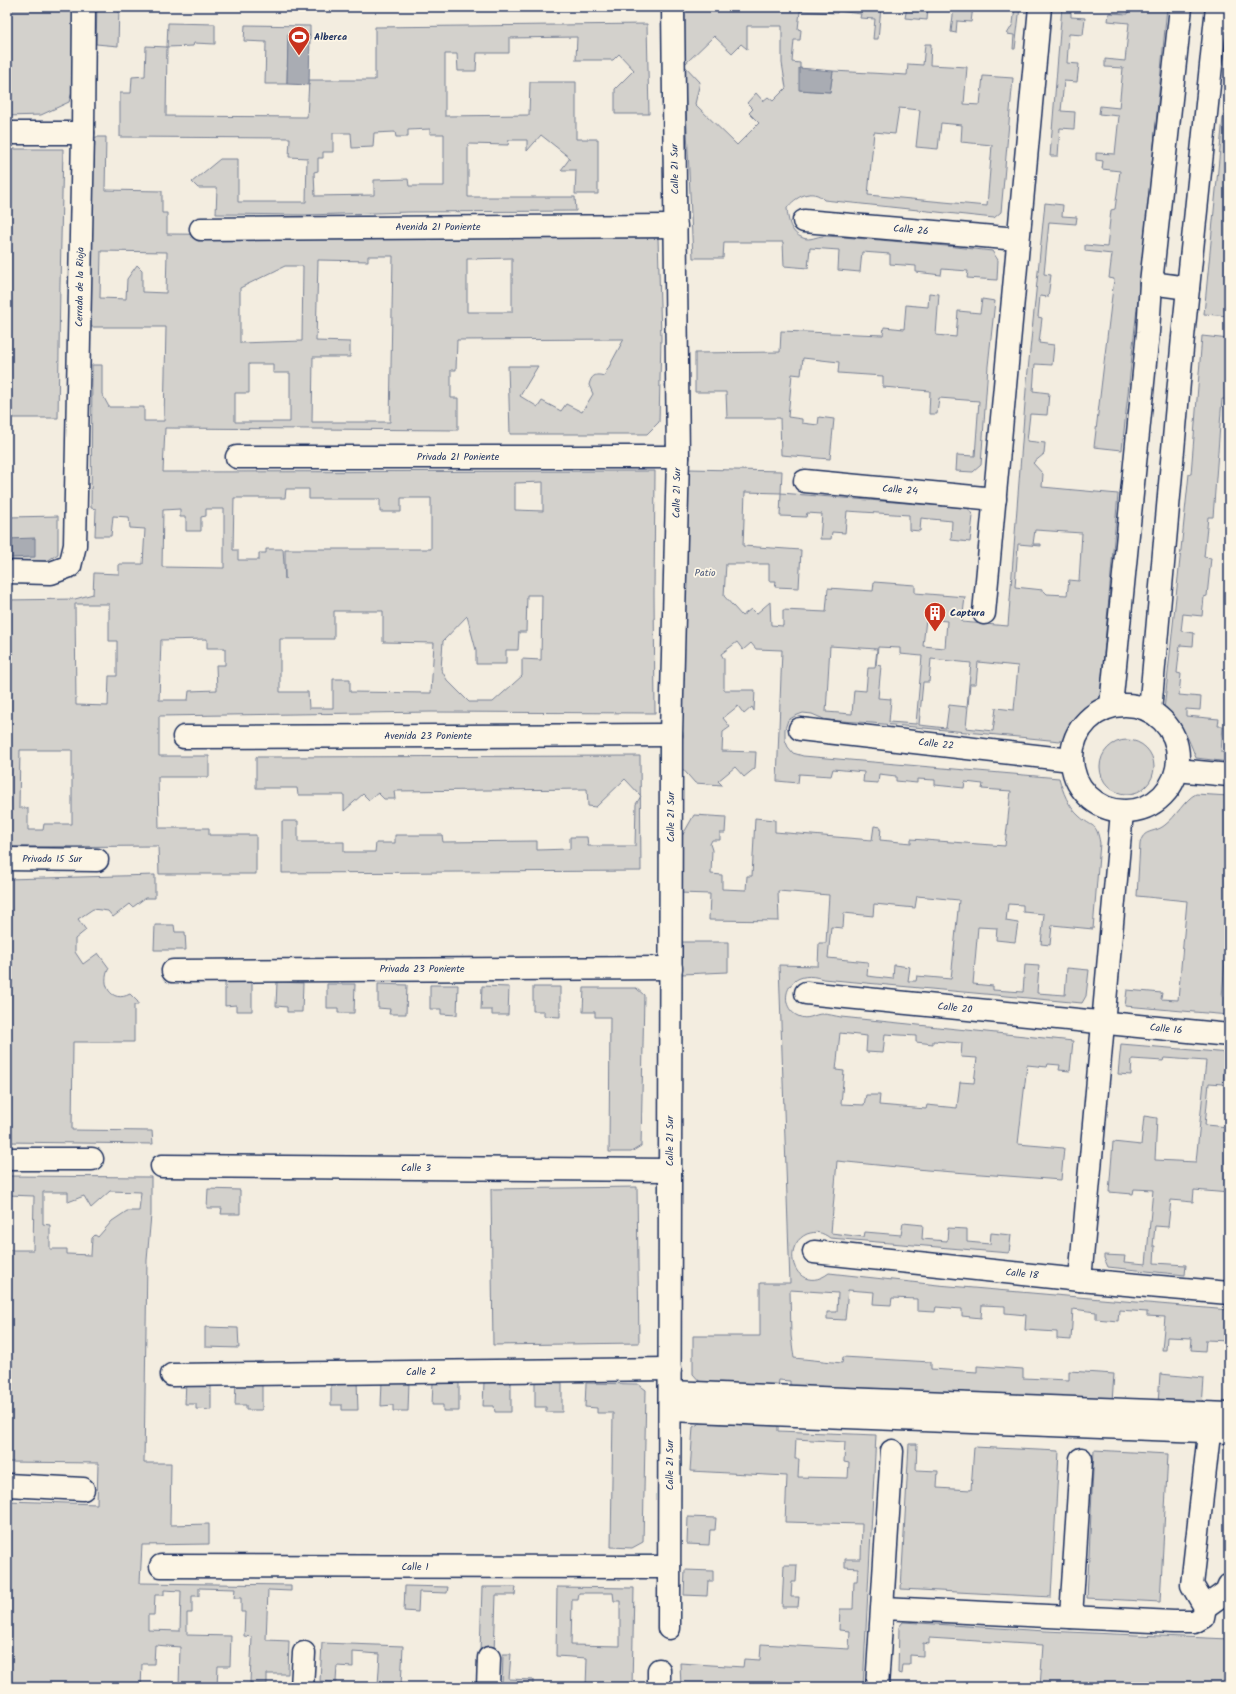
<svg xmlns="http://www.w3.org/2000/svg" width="1236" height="1694" font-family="Kalam,sans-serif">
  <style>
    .green { fill: #d3d1cc; stroke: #778095; fill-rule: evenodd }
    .water { fill: #a9acb3; stroke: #707a91 }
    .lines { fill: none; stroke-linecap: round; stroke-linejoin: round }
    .street-casing { stroke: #1b2f5e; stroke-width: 25 }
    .street { stroke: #fcf5e5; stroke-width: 22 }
    .labels { text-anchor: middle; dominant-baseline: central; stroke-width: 3.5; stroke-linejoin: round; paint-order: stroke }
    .poi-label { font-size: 10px; font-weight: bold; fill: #1b2f5e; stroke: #fcf5e5; text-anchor: start }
    .street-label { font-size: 10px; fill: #1b2f5e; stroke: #fcf5e5 }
    .park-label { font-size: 10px; fill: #49587a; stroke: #fcf5e5 }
  </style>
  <rect width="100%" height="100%" fill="#f3ede0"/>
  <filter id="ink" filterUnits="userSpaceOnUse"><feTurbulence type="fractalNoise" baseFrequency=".025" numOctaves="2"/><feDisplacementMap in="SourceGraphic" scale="8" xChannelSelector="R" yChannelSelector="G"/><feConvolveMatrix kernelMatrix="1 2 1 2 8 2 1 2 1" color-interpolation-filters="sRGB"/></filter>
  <g filter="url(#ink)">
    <g class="green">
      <polygon points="7,7 75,7 75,82 69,102 41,115 7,116"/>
      <polygon points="97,7 119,7 118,46 96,44"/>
      <path d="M685,7H881L878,39H873L875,19L860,18L861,14L838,11L837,13L800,11L798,29L801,30L800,40H794L792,62L800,63V90L830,92L833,71L907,75L908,64L923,65L925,44H931L930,65L967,67L964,104L980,105L983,76L1013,78L1001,212L994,218L824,200C813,187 795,197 787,208C788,220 790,233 803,238C811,241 816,236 824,236C830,236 836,237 842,237C892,241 942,245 992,251L998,260L997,280L967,278L968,271L942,269L941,275L916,272V266L890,264V254L862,252L860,272L838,270L839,250L810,248L808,268L784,266L783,242H724L723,258H693L684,65ZM747,26H782V63L786,88L773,101L768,97L763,101L756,93L747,103L753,109L749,113L759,123L737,145L695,104L700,82L684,65L714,36L732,53L741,44L747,49ZM899,108L920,110L916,147L938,149L941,123L962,125L961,142L992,145L987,206L868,195L874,132L895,134Z"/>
      <polygon points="907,7 928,7 927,20 905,18"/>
      <polygon points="954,7 973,7 971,22 957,21 956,33 951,32"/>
      <polygon points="1015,7 1020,7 1015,49 1013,49 1014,35 1007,34 1013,24"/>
      <polygon points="1062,7 1071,7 1071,17 1085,18 1083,35 1069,34 1067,63 1079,64 1077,82 1064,81 1061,111 1075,112 1074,129 1060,128 1058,156 1050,156"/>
      <polygon points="1129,7 1167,7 1152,166 1122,450 1094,447 1114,279 1109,278 1112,254 1085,251 1085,245 1107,247 1111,210 1115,209 1120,171 1102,169 1103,161 1096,160 1096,153 1115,154 1119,116 1099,114 1100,106 1119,108 1123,68 1105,67 1105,59 1125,61 1129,23 1108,21 1109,13 1128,14"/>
      <path d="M168,23L215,24V44L194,43L193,46L167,47L166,116L307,117L309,80H375V27L647,24L649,114H615V89L634,70L619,54L613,60H576L577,37L509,38V53H477L476,71H458L457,54H445V116L529,115L530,82H576V139H598V194H575L576,170H561L570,158L541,135L527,151V140H509L508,145L468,144V197H575L576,211L409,212L306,215L216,214L217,188H198L192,182L220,159H238V202H306L307,158L289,157L290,138L120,137V93H131L132,77L145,76L146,46L167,47ZM430,129V134H444V186H409L408,179L374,180V195L315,196L314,172L318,171V158H323V152H333V133H351L352,148L373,147L374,133L395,132L396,137H408V130Z"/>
      <polygon points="245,25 310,26 310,35 288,35 287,84 265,84 266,42 244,41"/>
      <polygon points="1229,56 1229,316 1204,314"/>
      <path d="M95,137H106L105,190L162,191V213H167V234L658,238L661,338L659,422L647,434H510L508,366H538L520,396L538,407L542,401L561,411L566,404L582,412L593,394L589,385C591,376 595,373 604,376L624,339L457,340L456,370H451V398H458V430L165,428L163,472L655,471L654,594L655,713L431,712L159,716V756H209V777H158L159,828H209V835H256V874H159L158,846L7,847V600L75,599L93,594L94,573L119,574V564H143L145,529L130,528L129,517L113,516L111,536H95L96,509L91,508L92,365H102V394L109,407H144V421H164L166,327H91L90,251ZM101,251L167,252L166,293L142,292V270L137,265L127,279L126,299L100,298ZM368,256H393L390,422H312L313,357H350V342L316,341L318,260L368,261ZM512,258V312H467V259ZM285,266H303L302,341L240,343V288ZM249,364H273V373H290V422H235V393H249ZM543,482V511L515,510V483ZM286,489H309V499H380V512H401V498H431V549H285V579L283,549H266V553H259V560H238V550H233L234,498H285ZM180,509V517H186V531H201V517L206,516V509H224V568L162,567L163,510ZM527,595H542L541,660L522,659V676L493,702H469L447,680L441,669L443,641L467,616L476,650V664H506V650H518L519,632H526ZM75,604H109V641H117V676H109L108,706L76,705ZM334,611H383V642L434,643L431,693L350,692V679H333V708H309L308,692H280V639H334ZM207,639V648H225V665H216L217,690L189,691L188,700H159L161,640ZM20,750H72V824H44L43,830H28V808H19Z"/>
      <polygon points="7,149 63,149 60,285 58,418 7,418"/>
      <path d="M1045,203L1063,205L1062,216L1077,217L1076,224L1049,222L1044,274L1051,275L1048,297L1040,296L1038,317L1042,318L1039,343L1054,345L1052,365L1035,364L1033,391L1049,393L1047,415L1030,414L1027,441L1045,443L1044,454L1033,463L1043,474L1042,487L1118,494L1100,699L1078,717L1066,738L1060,741L872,723L826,720L812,714L803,713L795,716L788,720L785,729V740L788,747L793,753L803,756L1059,778C1063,792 1068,806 1079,816C1093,829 1096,821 1100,843L1093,929L1052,925L1050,945L1041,944L1044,914L1023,912V905L1008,904L1006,921L1018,923L1015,942L996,940L997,928L978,927L973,984L993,986V990L1023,992L1025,965L1039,966L1037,993L1065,995L1067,968L1089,970L1086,996L1082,1003L823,979C786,966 776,1006 798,1016C808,1021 814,1014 822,1014C828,1014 835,1016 841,1017L1073,1041L1070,1071L1059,1070L1060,1065L1048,1064L1047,1067L1027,1065L1018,1144L1064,1148L1061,1180L927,1170L837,1161L831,1233L864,1237L865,1232L901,1235L903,1223L923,1225L922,1239L947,1241L948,1228L967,1229V1242L990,1244L991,1233L1011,1235L1009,1253L830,1238C822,1232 816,1231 807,1234C778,1247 797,1297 829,1273L938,1285L1229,1310V1341L1206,1340L1205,1351L1191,1350L1192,1338L1167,1337L1166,1350H1162L1165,1317L1147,1316V1312L1119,1310L1118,1321L1096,1319V1312L1073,1309L1071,1340L1057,1339V1332L1025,1330L1026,1315L1005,1313V1306L982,1305L981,1318L962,1316V1309L936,1307L935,1312L917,1311V1299L892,1298L891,1305L873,1304L874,1292L848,1290L845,1320L827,1319V1312H837L838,1293L790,1290L791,1336L794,1358L842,1363L843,1357L931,1362V1369L977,1372V1366L1023,1369V1378L1069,1380V1371L1114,1374L1112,1402L795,1386L790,1385V1381L779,1380L778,1387L701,1383L693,1374V1336H760V1283H790L779,965L818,966L819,943H826L829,895L778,891L779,921L709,920L710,894L679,893L681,838L694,815L726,817L725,833H720V840H712L710,844L712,850L711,874L722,875V889L746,890L747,876H752L755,818L775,820V832L872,840L874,826L881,827L880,840L911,843V839L1005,846L1011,791L982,789L983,784L965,782L964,788L935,785V780L917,779V783L896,781V776L879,774L878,783L863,782L864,772L833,769L831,776L799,774L798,783L777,781L782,650L756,649L751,643L743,650L737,642L721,654L724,659V690H755L754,711L752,707L744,714L738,706L723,718L730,727L723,732L722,751L756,752L755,768L744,777L735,767L718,781L722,785L695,783L681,767L688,469L782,471L781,493L968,508L973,516L970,542L951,540L952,521L921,518L920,531L909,530V515L847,511L845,533L832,532L831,539H820L822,514L807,513L806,517L780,516L781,493L745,492L743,546L801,550L799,588L775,587L776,581H769V564H726L724,596L742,616L751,609L756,614L770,602L771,625L783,626V610L826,612L828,588L873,591L874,582L915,585V593L965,597L962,622L1008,626L1026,390ZM1035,530L1082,533L1079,581L1069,580L1067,595L1047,594L1043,590L1015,587L1018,544L1041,546V544H1033ZM926,619L947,621L945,648L923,646ZM830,646L877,649L875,668H868L866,691L854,690L852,714L826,712ZM878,647L900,648V654L922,656L916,724L889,722L891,699L878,698L881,666L876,665ZM931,659L971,663L967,707L949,705L946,728L919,725L923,682H929ZM978,662L1018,666L1014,710L996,708L993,731L966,728L970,684H976ZM917,896L959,900L951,979L917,976L916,981H908L910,967L894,965L893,979L867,976L868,962L828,958L831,927L843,928L844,913L873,916L874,904L915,908ZM840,1033L867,1036L866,1052L883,1053L885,1034L916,1036V1042L933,1044V1041L962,1043L961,1057L977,1058L974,1083L960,1082L957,1108L927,1105L926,1109L879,1105L880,1095H866L864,1105L841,1104L844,1071L836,1070Z"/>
      <polygon points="929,293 939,294 936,335 956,337 958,311 980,313 982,299 995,301 988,366 981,465 973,472 956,471 957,455 975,456 979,401 939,398 937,414 929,414 930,391 883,387 883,376 838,373 839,362 803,358 801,375 792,374 788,417 802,419 802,423 818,425 819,417 834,419 830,459 781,455 780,418 727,418 726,392 695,392 695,353 780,352 781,331 883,335 884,327 904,329 906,305 928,307"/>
      <path d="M1202,336L1229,339V399H1222L1213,517H1208L1204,557L1211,558L1207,596L1204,597L1202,616L1183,614L1181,631L1194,633L1193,646L1180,645L1177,673L1181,674L1179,695L1201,697L1200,710L1186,709V716L1219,719L1218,726H1223L1221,752L1229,753V762L1196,758C1188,737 1183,724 1164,710L1189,474H1191Z"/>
      <polygon points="7,493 9,493 9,517 58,516 58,554 47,561 7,561"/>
      <circle cx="1127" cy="767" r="27"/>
      <polygon points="640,756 641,871 282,873 282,821 298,821 298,842 344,842 344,852 375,852 376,843 395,843 395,835 442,835 443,842 537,841 537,850 570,849 570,837 587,837 588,846 635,846 636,804 641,796 625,779 596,807 588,806 587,789 394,791 395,799 384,799 378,793 369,800 363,794 344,811 344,795 298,795 297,788 256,788 256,757"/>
      <path d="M1196,794L1229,796V846L1227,871L1229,872V936H1227L1222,997L1229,998V1015L1125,1006L1127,990L1162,993L1161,999L1178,1000L1187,901L1137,896L1140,844C1143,828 1154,834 1165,825C1176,817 1185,799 1196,794Z"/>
      <path d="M155,875V898H145L133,907L130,904L113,917L108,911L93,909L78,919L86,930L75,939V952L83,964L98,953L109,968C100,984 111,1004 130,994L138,1002V1005H134V1042H73L72,1130L152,1131L153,1144L7,1142V879Z"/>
      <polygon points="155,925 174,925 175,932 185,932 186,950 154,950"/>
      <polygon points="681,942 728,942 728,972 682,974"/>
      <polygon points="225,981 252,982 252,1011 236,1011 236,1005 225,1006"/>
      <polygon points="277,982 303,983 302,1012 287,1012 287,1007 276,1006"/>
      <polygon points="327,984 355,984 354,1013 338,1013 338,1008 327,1008"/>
      <polygon points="378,984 407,985 406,1014 389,1014 390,1009 378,1008"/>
      <polygon points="430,985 458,985 457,1015 441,1014 441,1009 430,1009"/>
      <polygon points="482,986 509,987 508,1015 492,1015 492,1010 481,1010"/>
      <polygon points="533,987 560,987 560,1017 544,1016 544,1011 533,1011"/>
      <polygon points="584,988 636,988 644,995 641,1146 631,1152 609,1152 610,1017 595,1017 595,1012 583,1012"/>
      <polygon points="1121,1044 1229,1053 1229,1061 1225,1061 1223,1084 1209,1083 1205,1125 1229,1127 1229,1193 1194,1190 1193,1202 1171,1200 1168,1227 1155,1226 1153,1246 1155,1246 1154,1263 1186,1265 1185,1275 1108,1267 1104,1258 1104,1255 1125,1256 1124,1262 1146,1264 1153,1190 1134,1189 1133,1194 1109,1192 1113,1142 1141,1145 1144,1116 1157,1118 1155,1160 1196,1162 1206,1061 1164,1058 1163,1061 1132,1059 1131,1075 1118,1074"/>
      <path d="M7,1176L151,1177V1215L147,1260L144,1463H171L170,1525L209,1524V1544L142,1545L140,1583L291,1585V1591L268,1590L266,1640L289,1641L288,1674H267V1684L250,1683L252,1637L244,1636L245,1612H241V1598H234L235,1589L199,1588V1596H192V1613H187V1635L231,1636L230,1666H218L217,1687H179L180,1647L155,1645L154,1664H142L141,1687H7V1501L97,1504L98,1463L7,1462V1250H33L34,1196L7,1195ZM110,1191L141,1192L139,1211H127L112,1221L98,1237L95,1235L92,1238L91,1255L67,1254V1249H50V1225L43,1224V1192H68V1202L84,1196L91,1208ZM164,1590L181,1591L180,1631L148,1630V1615H154L155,1595H164Z"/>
      <polygon points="637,1187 639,1343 493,1345 491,1189"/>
      <polygon points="208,1189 240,1190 240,1214 221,1214 222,1208 207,1208"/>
      <polygon points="205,1327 238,1328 239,1348 205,1347"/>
      <polygon points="1160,1374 1204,1378 1202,1406 1158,1403"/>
      <polygon points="186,1380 211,1380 211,1410 196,1409 196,1404 185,1404"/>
      <polygon points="236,1381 262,1381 262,1410 246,1410 246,1405 235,1405"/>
      <polygon points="331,1381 357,1381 358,1410 342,1410 342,1405 331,1405"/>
      <polygon points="382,1381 409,1381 408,1411 393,1411 393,1405 381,1406"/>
      <polygon points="433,1382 459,1382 459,1411 443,1411 443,1405 432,1405"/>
      <polygon points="484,1382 511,1382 511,1412 495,1412 494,1406 483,1406"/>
      <polygon points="535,1382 562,1383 562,1412 546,1412 546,1407 535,1407"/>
      <polygon points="586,1383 638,1384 646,1390 643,1542 632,1548 611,1547 613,1413 597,1413 597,1408 585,1407"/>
      <path d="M700,1423L778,1426V1431L876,1435L863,1687H681L680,1663L743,1667L744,1659L760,1660L761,1644L849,1649L850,1631L839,1630L840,1609H853L854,1581H857L858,1568L845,1567V1559H861L862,1524L785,1522L787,1476L690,1471L693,1427ZM796,1439L845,1442L844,1462L849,1463L848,1478L798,1477L799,1459H795Z"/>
      <polygon points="909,1444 917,1444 916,1470 938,1471 937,1488 971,1490 974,1447 1059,1451 1051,1597 901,1589"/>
      <polygon points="1094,1450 1168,1454 1160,1602 1087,1598"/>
      <polygon points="688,1517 716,1518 715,1530 710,1530 709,1545 687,1544"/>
      <polygon points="784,1565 797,1565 796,1582 792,1582 791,1597 799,1597 798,1607 782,1607"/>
      <polygon points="685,1570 713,1571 713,1581 708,1581 707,1596 684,1595"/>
      <polygon points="405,1586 448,1587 447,1593 419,1592 418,1612 404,1611"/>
      <polygon points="482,1587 516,1587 515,1595 496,1595 494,1653 480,1653"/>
      <path d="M557,1587L634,1588L632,1687H586L587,1658L556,1656ZM579,1593H613L614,1601H620V1646L571,1645L572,1600H578Z"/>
      <polygon points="903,1622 1045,1631 1229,1639 1229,1687 1040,1687 1043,1645 929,1638 929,1644 923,1643 923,1656 910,1655 910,1665 902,1665 901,1674 898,1673 899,1627"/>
      <polygon points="322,1643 403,1646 401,1686 378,1685 380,1654 353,1652 353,1667 337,1666 336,1682 320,1681"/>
      <polygon points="503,1654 511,1654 509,1679 533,1680 533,1687 502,1687"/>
    </g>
    <g class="water">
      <polygon points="288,34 310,35 309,85 287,84"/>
      <polygon points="799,68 833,71 830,92 799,90"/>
      <polygon points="35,538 35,557 7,558 7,539"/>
    </g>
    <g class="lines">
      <g class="street-casing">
        <g id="street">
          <polyline points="7,133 83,133"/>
          <polyline points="804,221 1018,239"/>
          <polyline points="201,229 676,226"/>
          <polyline points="1151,283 1188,288"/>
          <polyline points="237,457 678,457"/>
          <polyline points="805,481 995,499"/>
          <polyline points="7,572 51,573 70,566 75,545 83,133 84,7"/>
          <polyline points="984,613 1040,7"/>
          <circle cx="1125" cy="758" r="53"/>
          <polyline points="1111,706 1148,332 1151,283 1181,7"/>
          <polyline points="1150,711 1183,337 1217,7"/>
          <polyline points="800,729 1071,760"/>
          <polyline points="184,737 671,735"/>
          <polyline points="1177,770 1229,775"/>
          <polyline points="7,859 97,860"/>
          <polyline points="173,971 671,968"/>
          <polyline points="806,993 1229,1035"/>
          <polyline points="7,1159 92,1159"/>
          <polyline points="162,1166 670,1170"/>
          <polyline points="814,1252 1080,1280 1229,1293"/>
          <polyline points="1080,1280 1122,812"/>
          <polyline points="172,1375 670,1369"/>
          <polyline points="670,1392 1229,1414"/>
          <polyline points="670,1410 1229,1432"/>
          <polyline points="7,1485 83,1489"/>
          <polyline points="161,1566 669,1567"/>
          <polyline points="1205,1607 1226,1592 1229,1585"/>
          <polyline points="883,1608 1174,1622 1194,1622 1203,1617 1205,1607 1192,1585 1211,1416"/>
          <polyline points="1071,1617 1081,1459"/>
          <polyline points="669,1628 671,735 678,457 673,7"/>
          <polyline points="302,1687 304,1653"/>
          <polyline points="488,1687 489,1658"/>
          <polyline points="659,1687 659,1670"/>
          <polyline points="877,1687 892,1451"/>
        </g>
      </g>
      <use href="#street" class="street"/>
    </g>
  </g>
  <defs>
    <g id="stadium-pin" transform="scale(1.15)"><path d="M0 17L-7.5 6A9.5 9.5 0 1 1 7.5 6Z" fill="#c8321e" stroke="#fcf5e5"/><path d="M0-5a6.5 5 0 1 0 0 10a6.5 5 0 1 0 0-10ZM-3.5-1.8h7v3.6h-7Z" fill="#fff"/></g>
    <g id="building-pin" transform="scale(1.15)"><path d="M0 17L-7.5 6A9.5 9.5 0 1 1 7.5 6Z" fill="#c8321e" stroke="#fcf5e5"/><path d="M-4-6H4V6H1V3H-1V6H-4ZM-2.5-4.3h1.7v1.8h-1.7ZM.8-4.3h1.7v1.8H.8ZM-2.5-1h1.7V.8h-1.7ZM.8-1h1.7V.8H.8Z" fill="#fff"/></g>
  </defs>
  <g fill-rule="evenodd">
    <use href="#stadium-pin" x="299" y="37"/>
    <use href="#building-pin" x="935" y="613"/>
  </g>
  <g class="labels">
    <g class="poi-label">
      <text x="314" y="37">Alberca</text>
      <text x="950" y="613">Captura</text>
    </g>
    <g class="street-label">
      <text transform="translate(675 169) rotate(-91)">Calle 21 Sur</text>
      <text x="438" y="227">Avenida 21 Poniente</text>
      <text transform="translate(911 230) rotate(5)">Calle 26</text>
      <text transform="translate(80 287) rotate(-89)">Cerrada de la Rioja</text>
      <text x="458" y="457">Privada 21 Poniente</text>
      <text transform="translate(900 490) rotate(5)">Calle 24</text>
      <text transform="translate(677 493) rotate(-89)">Calle 21 Sur</text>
      <text x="428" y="736">Avenida 23 Poniente</text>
      <text transform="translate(936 744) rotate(6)">Calle 22</text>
      <text transform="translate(671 817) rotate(-90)">Calle 21 Sur</text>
      <text x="52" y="859">Privada 15 Sur</text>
      <text x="422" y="969">Privada 23 Poniente</text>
      <text transform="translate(955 1008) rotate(6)">Calle 20</text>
      <text transform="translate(1166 1029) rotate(6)">Calle 16</text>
      <text transform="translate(670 1141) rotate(-90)">Calle 21 Sur</text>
      <text x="416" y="1168">Calle 3</text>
      <text transform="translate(1022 1274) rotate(6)">Calle 18</text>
      <text transform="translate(421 1372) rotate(-1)">Calle 2</text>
      <text transform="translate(670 1465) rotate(-90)">Calle 21 Sur</text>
      <text x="415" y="1567">Calle 1</text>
    </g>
    <g class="park-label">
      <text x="705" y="573">Patio</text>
    </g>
  </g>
  <rect width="1236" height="1694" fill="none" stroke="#fcf5e5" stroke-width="24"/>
  <rect x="12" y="12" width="1212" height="1670" fill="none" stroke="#1b2f5e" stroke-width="1.5" filter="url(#ink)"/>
</svg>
